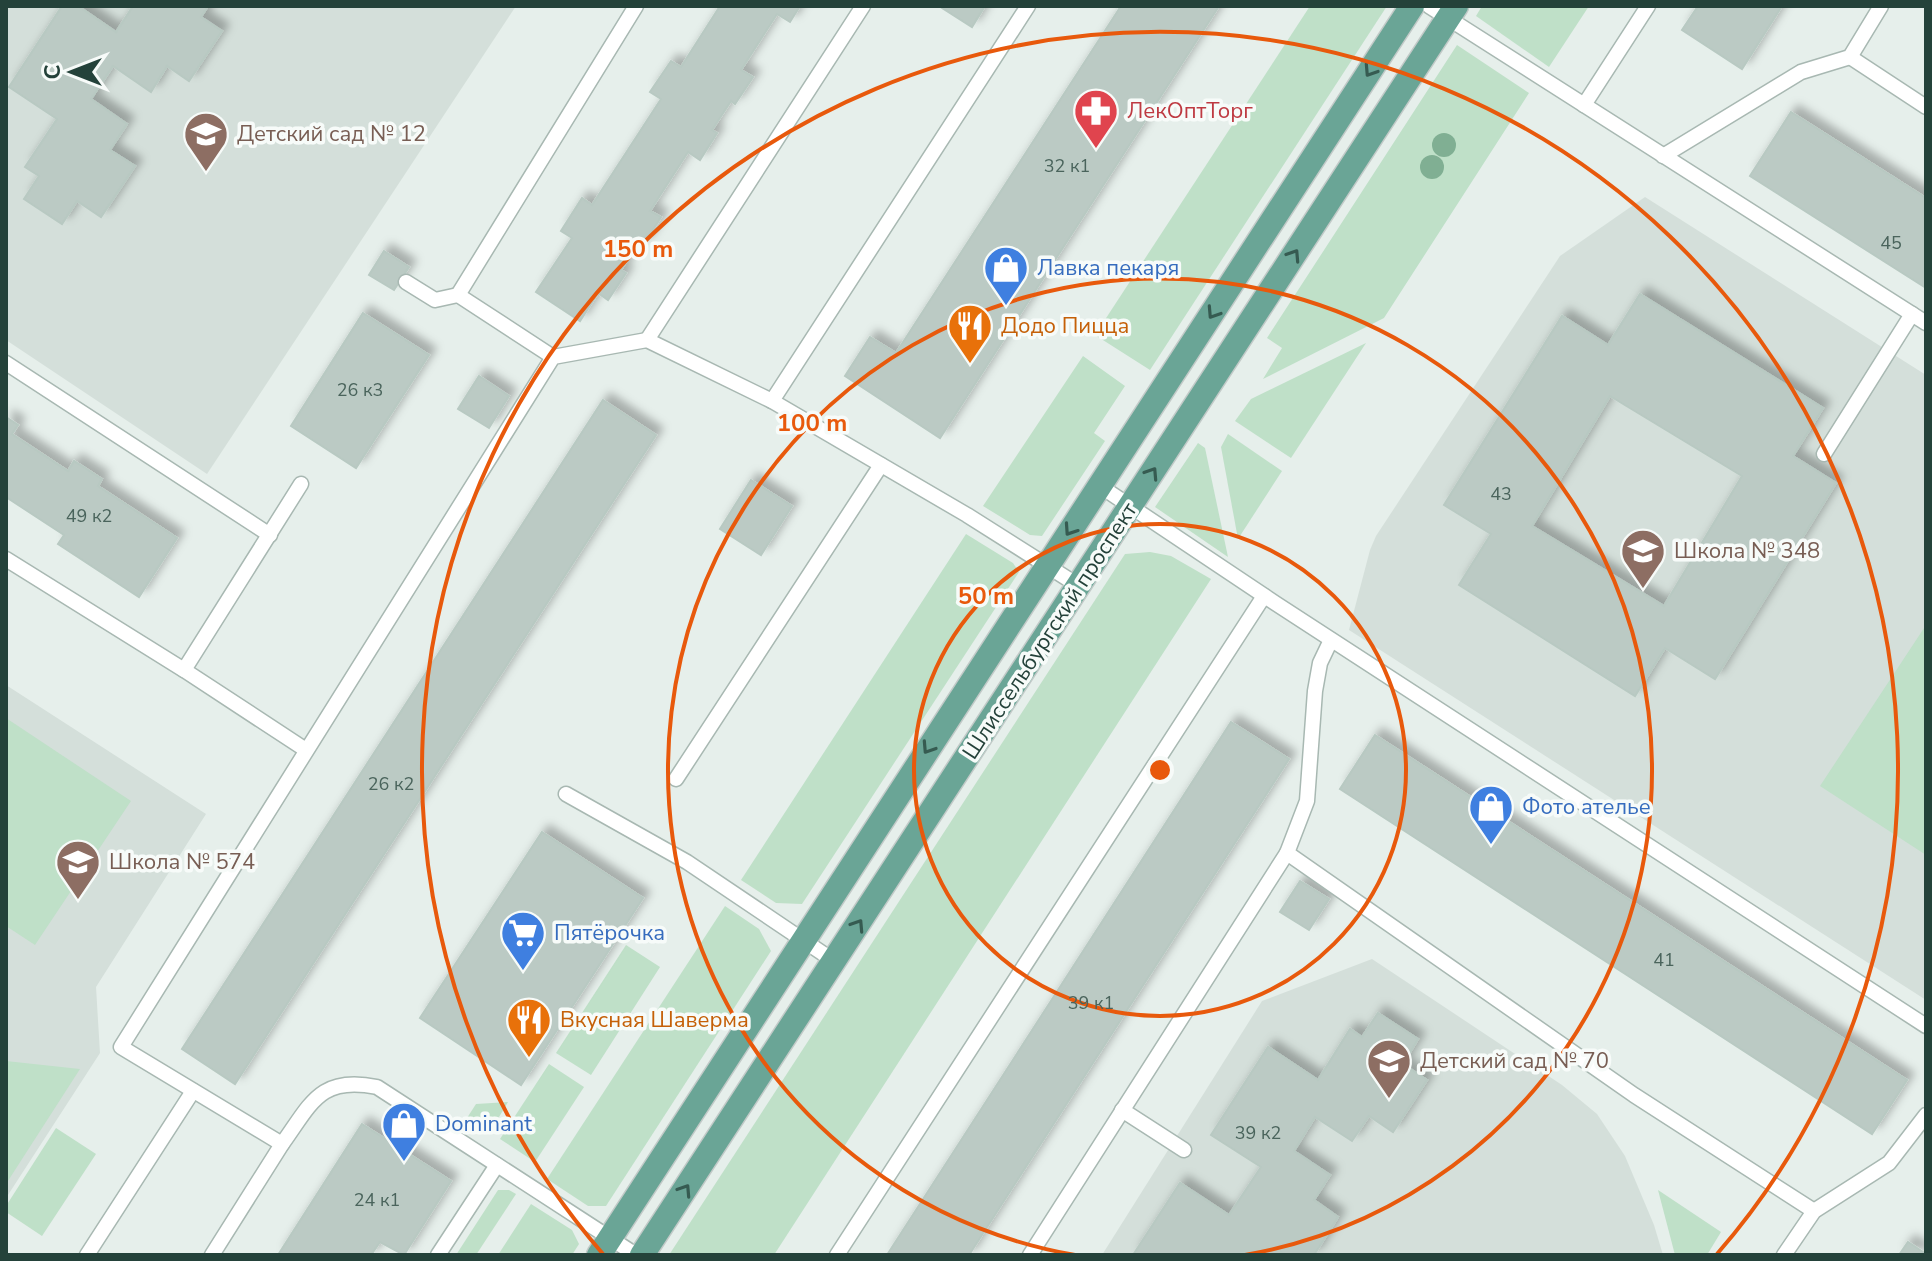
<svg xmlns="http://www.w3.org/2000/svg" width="1932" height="1261" font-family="'Nunito Sans',sans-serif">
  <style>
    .built { fill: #d4dfda }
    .green { fill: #bfe0c8 }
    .building { fill: #bbcac4; stroke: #b8c9c2; stroke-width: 2; fill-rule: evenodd; filter: url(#shadow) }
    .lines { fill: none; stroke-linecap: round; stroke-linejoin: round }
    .lane-casing { stroke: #a8b8b2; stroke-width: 17 }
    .primary-casing { stroke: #c2cac8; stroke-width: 27 }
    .lane { stroke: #fff; stroke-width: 14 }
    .primary { stroke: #6aa596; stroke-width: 24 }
    .tree { fill: #80af93 }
    .oneway { stroke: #365b51 }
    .ring { fill: none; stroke: #e8590c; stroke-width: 4 }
    .labels { text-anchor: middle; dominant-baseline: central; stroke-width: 7; stroke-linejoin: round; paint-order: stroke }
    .number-label { font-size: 18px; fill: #4a645c }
    .health-label { font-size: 22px; fill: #be3a42; stroke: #f7fbf9; text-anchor: start }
    .education-label { font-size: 22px; fill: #785e54; stroke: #f7fbf9; text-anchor: start }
    .shop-label { font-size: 22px; fill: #366cbe; stroke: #f7fbf9; text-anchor: start }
    .food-label { font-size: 22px; fill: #c56008; stroke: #f7fbf9; text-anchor: start }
    .street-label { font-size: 22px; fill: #24423a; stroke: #f7fbf9 }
    .centre { fill: #e8590c; stroke: #f7fbf9; stroke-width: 4 }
    .ring-label { font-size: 24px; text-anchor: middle; font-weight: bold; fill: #e8590c; stroke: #f7fbf9; stroke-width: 7; stroke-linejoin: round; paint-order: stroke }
  </style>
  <defs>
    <filter id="shadow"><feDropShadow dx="7" dy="-7" stdDeviation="4" flood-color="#0004"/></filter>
  </defs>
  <rect width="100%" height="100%" fill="#e6efeb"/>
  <g class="built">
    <polygon points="6,6 516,6 207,474 6,340"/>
    <polygon points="1645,197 1926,375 1926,1000 1349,630 1370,550 1376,536 1560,256"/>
    <polygon points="6,685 206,814 96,987 100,1053 6,1198"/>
    <polygon points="1372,959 1562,1085 1597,1114 1625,1156 1654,1225 1663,1255 1102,1255 1262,1001"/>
  </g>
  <g class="green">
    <polygon points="1310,6 1387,6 1150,370 1095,335"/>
    <polygon points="1482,6 1589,6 1549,67 1476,16"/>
    <polygon points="1457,45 1529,93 1384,318 1263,379 1282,348 1267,338"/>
    <polygon points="1366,343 1291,458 1235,421 1251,399"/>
    <polygon points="1083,356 1125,386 1094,433 1105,441 1042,536 1030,535 983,506"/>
    <polygon points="1228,434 1282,471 1238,539 1221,447"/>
    <polygon points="1198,443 1205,448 1228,557 1155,507"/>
    <polygon points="966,534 1013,563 1019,572 802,904 776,903 741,880"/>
    <polygon points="1150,552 1171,556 1211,579 774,1255 669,1255 1125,554"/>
    <polygon points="1926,625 1926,855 1820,786"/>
    <polygon points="6,718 131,801 35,945 6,926"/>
    <polygon points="725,906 759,929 771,951 606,1206 588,1206 547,1179"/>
    <polygon points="626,945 660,967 591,1075 556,1053"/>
    <polygon points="6,1061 80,1069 6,1184"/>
    <polygon points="549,1064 584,1087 535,1162 500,1139"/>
    <polygon points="508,1102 490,1132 467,1118 476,1104"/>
    <polygon points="56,1128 96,1154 42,1236 6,1212 6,1206"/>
    <polygon points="498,1190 509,1190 516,1194 476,1255 456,1255"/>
    <polygon points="1658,1190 1721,1232 1707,1255 1675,1255"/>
    <polygon points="531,1204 572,1230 579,1244 572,1255 498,1255"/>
  </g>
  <g class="building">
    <polygon points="62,6 78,6 116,32 133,6 208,6 201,17 222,31 189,81 167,66 151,92 113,66 91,99 127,124 110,150 135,166 101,217 77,201 62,224 24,199 39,176 25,167 57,119 9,87"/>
    <polygon points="720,6 800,6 790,22 777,14 741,70 753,77 735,104 731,101 712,130 717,133 700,160 688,152 650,211 661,217 644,244 639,241 621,270 626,273 608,300 598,293 580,321 536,292 572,238 561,231 582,198 592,205 661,99 650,92 671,61 681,67"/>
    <polygon points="939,6 985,6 972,27"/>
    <polygon points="1121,6 1219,6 940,438 845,376 870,337 896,353"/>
    <polygon points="1698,6 1782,6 1742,69 1682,30"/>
    <polygon points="1791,112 1926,198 1926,288 1750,176"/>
    <polygon points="384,251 409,267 394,290 369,275"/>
    <path d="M1640,294L1823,408L1793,456L1836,483L1715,679L1665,648L1635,696L1459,585L1491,534L1444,505L1562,316L1608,345ZM1610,396L1742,476L1664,606L1532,526Z"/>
    <polygon points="363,313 429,355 356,468 291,426"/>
    <polygon points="479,376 509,396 489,428 458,409"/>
    <polygon points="603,400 656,435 235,1084 182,1049"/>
    <polygon points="6,417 18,425 12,434 68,471 74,461 102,479 98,486 177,538 139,597 58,544 64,535 6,497"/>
    <polygon points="751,480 792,506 761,555 720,529"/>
    <polygon points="1231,722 1289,759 969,1255 887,1255"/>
    <polygon points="1375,735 1907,1080 1872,1134 1340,789"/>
    <polygon points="542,832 643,898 521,1085 420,1018"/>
    <polygon points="1300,881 1329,899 1309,930 1280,912"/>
    <polygon points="1378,1013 1418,1039 1403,1064 1427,1080 1393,1132 1369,1116 1352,1141 1315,1117 1294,1151 1330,1175 1314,1200 1338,1217 1314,1255 1286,1255 1281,1252 1280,1255 1133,1255 1180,1183 1229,1215 1261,1167 1211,1135 1268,1047 1318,1080 1350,1029 1362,1037"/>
    <polygon points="362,1124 451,1181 404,1255 380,1242 371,1255 278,1255"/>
    <polygon points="1908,1242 1926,1254 1926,1255 1899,1255"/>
  </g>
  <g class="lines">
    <g class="lane-casing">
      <g id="lane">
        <polyline points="1429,6 1926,323"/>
        <polyline points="1850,57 1926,107"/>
        <polyline points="1584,105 1648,6"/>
        <polyline points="1663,156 1801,72 1850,57 1881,6"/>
        <polyline points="406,282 435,300 458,295"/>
        <polyline points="647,340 863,6"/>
        <polyline points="553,357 458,295 636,6"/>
        <polyline points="6,363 270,535"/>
        <polyline points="772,401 1028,6"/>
        <polyline points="1824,454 1912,314"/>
        <polyline points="301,484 184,670 306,750"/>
        <polyline points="1100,486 1275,603 1926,1026"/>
        <polyline points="6,559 184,670"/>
        <polyline points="1331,640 1320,663 1315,691 1307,801 1287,853 1634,1095 1814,1211"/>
        <polyline points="676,779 881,465"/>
        <polyline points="566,794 687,862 834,961"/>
        <polyline points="1122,1110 1184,1150"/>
        <polyline points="87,1255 193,1091"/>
        <polyline points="212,1255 282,1144"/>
        <polyline points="438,1255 497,1165"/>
        <path d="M636,1255L377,1087C320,1075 311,1104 282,1144L121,1047L553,357L647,340L772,401L967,515L1079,586"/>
        <polyline points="837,1255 1264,596"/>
        <polyline points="1030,1255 1287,853"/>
        <polyline points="1784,1255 1814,1211 1889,1163 1926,1115"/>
      </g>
    </g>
    <g class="primary-casing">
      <g id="primary">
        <polyline points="599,1255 1412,6"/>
        <polyline points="642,1255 1456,6"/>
      </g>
    </g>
    <use href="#lane" class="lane"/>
    <use href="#primary" class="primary"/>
  </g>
  <g class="tree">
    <circle cx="1444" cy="145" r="12"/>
    <circle cx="1432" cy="167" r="12"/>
  </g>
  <defs><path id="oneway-chevron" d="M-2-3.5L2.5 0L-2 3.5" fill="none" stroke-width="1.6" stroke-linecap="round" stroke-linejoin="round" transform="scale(2)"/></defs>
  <g class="oneway">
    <use href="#oneway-chevron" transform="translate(1370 71) rotate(123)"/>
    <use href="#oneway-chevron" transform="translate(1294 255) rotate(-57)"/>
    <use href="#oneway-chevron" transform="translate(1213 313) rotate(123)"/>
    <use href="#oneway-chevron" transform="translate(1152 473) rotate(-57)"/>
    <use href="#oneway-chevron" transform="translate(1070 530) rotate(124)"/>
    <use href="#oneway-chevron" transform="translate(928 748) rotate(123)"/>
    <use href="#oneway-chevron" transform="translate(858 925) rotate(-57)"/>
    <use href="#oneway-chevron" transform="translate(685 1190) rotate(-57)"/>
  </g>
  <g class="ring">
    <circle cx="1160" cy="770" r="246"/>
    <path d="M1075 1255A492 492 0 1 1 1245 1255"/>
    <path d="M603 1254A738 738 0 1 1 1717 1254"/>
  </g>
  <defs>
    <g id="pharmacy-pin" transform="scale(2.3)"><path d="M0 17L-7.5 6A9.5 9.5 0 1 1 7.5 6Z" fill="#e0444e" stroke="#f7fbf9"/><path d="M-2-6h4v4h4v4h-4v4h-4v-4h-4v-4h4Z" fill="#fff"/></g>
    <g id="school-pin" transform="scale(2.3)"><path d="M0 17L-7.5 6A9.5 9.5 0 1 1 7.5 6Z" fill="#8d6e63" stroke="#f7fbf9"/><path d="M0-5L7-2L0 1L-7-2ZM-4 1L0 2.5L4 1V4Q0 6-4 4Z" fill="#fff"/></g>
    <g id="shop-pin" transform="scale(2.3)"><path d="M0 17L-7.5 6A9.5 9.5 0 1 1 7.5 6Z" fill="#3f7fe0" stroke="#f7fbf9"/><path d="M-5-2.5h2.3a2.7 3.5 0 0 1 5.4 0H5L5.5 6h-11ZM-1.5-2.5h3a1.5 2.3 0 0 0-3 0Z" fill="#fff"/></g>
    <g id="restaurant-pin" transform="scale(2.3)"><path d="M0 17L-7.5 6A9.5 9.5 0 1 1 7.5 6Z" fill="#e8710a" stroke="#f7fbf9"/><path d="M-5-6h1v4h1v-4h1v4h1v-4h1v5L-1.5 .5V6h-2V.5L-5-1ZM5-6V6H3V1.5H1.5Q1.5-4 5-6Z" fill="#fff"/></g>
    <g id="supermarket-pin" transform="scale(2.3)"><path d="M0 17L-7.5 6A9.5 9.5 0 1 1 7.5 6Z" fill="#3f7fe0" stroke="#f7fbf9"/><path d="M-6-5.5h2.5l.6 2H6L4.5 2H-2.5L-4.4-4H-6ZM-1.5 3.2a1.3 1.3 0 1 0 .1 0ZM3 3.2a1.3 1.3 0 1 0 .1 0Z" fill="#fff"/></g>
  </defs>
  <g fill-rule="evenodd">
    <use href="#pharmacy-pin" x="1096" y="111"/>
    <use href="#school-pin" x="206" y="134"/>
    <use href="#shop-pin" x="1006" y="268"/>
    <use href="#restaurant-pin" x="970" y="326"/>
    <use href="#school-pin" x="1643" y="551"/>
    <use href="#shop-pin" x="1491" y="807"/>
    <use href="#school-pin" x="78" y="862"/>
    <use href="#supermarket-pin" x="523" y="933"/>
    <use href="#restaurant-pin" x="529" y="1020"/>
    <use href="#school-pin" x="1389" y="1061"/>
    <use href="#shop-pin" x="404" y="1124"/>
  </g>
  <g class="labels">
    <g class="number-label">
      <text x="1067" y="166">32 к1</text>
      <text x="1891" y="243">45</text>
      <text x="360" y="390">26 к3</text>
      <text x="1501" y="494">43</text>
      <text x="89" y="516">49 к2</text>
      <text x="391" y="784">26 к2</text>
      <text x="1664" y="960">41</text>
      <text x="1091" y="1003">39 к1</text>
      <text x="1258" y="1133">39 к2</text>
      <text x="377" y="1200">24 к1</text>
    </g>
    <g class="health-label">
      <text x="1127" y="111">ЛекОптТорг</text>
    </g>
    <g class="education-label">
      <text x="237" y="134">Детский сад № 12</text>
      <text x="1674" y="551">Школа № 348</text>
      <text x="109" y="862">Школа № 574</text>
      <text x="1420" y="1061">Детский сад № 70</text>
    </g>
    <g class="shop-label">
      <text x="1037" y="268">Лавка пекаря</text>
      <text x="1522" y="807">Фото ателье</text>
      <text x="554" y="933">Пятёрочка</text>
      <text x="435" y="1124">Dominant</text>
    </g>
    <g class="food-label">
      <text x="1001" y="326">Додо Пицца</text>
      <text x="560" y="1020">Вкусная Шаверма</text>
    </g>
    <g class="street-label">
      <text transform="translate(1050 631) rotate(-57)">Шлиссельбургский проспект</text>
    </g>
  </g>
  <circle cx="1160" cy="770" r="12" class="centre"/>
  <g class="ring-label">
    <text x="638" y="257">150 m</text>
    <text x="812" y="431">100 m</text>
    <text x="986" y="604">50 m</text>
  </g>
  <rect width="1932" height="1261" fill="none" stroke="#24423a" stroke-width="16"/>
  <g transform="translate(72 72) rotate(270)" stroke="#f7fbf9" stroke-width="6" paint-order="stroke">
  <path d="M0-6L14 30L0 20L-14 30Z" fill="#24423a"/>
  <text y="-12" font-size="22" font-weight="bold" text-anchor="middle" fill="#24423a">С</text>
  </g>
</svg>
